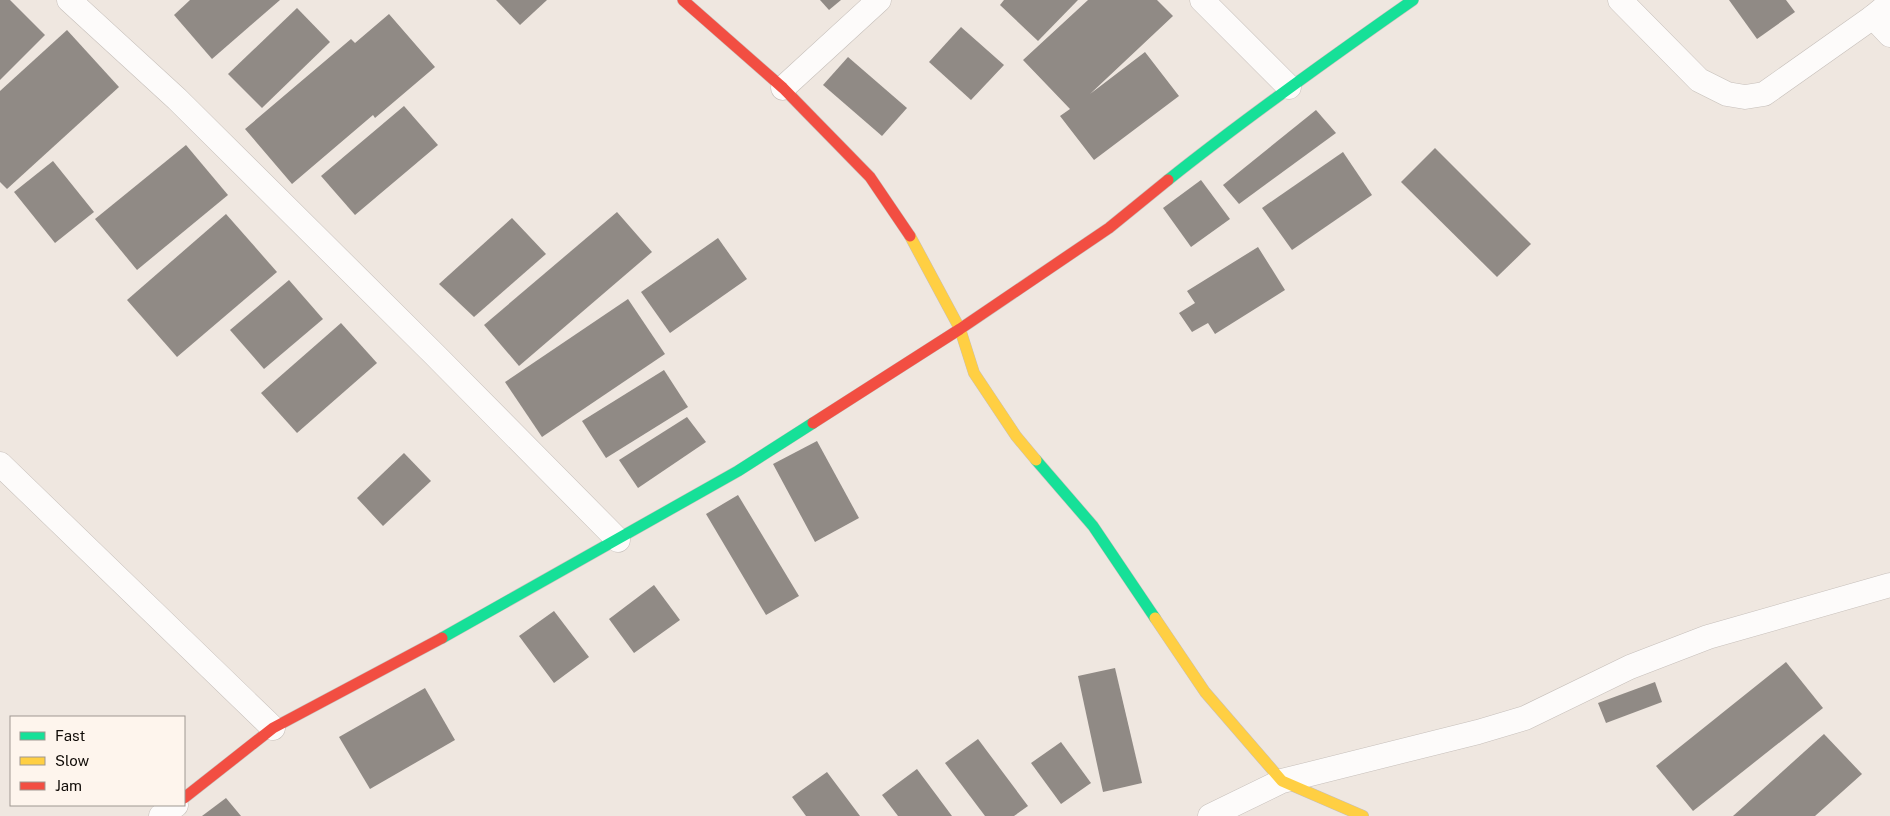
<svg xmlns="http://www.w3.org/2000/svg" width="1890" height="816" font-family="'Public Sans',sans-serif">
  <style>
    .building { fill: #908a85 }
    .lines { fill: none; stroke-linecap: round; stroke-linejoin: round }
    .street-casing { stroke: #c6bfba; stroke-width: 25 }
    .fast-casing { stroke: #c6bfba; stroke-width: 12 }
    .slow-casing { stroke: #c6bfba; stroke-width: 12 }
    .jam-casing { stroke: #c6bfba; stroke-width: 12 }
    .street { stroke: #fdfbfa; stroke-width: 24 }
    .fast { stroke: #16e098; stroke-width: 11 }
    .slow { stroke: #ffcf43; stroke-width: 11 }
    .jam { stroke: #f24e42; stroke-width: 11 }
  </style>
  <rect width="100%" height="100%" fill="#efe7e0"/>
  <g class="building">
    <polygon points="0,0 10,0 45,35 0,80"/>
    <polygon points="190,0 280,0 212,59 174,15"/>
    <polygon points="496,0 547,0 520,25"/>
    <polygon points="820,0 841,0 829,10"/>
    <polygon points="1004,0 1078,0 1038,41 1000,5"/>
    <polygon points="1088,0 1157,0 1173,16 1090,94 1145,52 1179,96 1094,160 1060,116 1070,109 1023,60"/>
    <polygon points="1729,0 1786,0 1795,12 1757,39"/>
    <polygon points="297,8 330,42 262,108 228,74"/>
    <polygon points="389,14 435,67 375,118 373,115 292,184 245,129 351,39 355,43"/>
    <polygon points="961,27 1004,65 971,100 929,62"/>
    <polygon points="67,30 119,87 7,189 0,182 0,91"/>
    <polygon points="848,57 907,108 882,136 823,85"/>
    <polygon points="404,106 438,145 355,215 321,176"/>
    <polygon points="1316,110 1336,133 1239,204 1223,185"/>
    <polygon points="186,145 228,195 137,270 95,219"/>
    <polygon points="1435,148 1531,244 1497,277 1401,182"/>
    <polygon points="1343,152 1372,195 1292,250 1262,208"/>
    <polygon points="53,161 94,212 55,243 14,192"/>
    <polygon points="1201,180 1230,219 1191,247 1163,208"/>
    <polygon points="617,212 652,252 519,366 484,325"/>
    <polygon points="226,214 277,272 177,357 127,300"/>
    <polygon points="512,218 546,254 474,317 439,284"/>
    <polygon points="718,238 747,279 670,333 641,292"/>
    <polygon points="1258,247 1285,290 1215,334 1208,323 1192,332 1179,313 1195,303 1187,291"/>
    <polygon points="289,280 323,319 264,369 230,330"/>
    <polygon points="628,299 665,354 542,437 505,382"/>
    <polygon points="341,323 377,363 297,433 261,393"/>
    <polygon points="664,370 688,407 606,458 582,421"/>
    <polygon points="687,417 706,442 638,488 619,460"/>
    <polygon points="817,441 859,518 815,542 773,464"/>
    <polygon points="404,453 431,481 383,526 357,498"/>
    <polygon points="738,495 799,596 766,615 706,514"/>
    <polygon points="654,585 680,620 634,653 609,619"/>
    <polygon points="554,611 589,657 554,683 519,636"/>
    <polygon points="1786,662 1823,708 1693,811 1656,766"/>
    <polygon points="1115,668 1142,783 1103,792 1078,676"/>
    <polygon points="1655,682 1662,702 1606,723 1598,703"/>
    <polygon points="425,688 455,740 370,789 339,737"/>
    <polygon points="1824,734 1862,774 1815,816 1733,816"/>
    <polygon points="978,739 1028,806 1014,816 985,816 945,763"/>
    <polygon points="1061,742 1091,783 1061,804 1031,763"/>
    <polygon points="917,769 952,816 898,816 882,795"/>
    <polygon points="827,772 860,816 806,816 792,797"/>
    <polygon points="226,798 241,816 202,816"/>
  </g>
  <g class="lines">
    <g class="street-casing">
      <g id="street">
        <polyline points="69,0 177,99 434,354 618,540"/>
        <polyline points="1202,0 1289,87"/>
        <polyline points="1620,0 1699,80 1727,94 1745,97 1764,94 1873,17 1890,3"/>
        <polyline points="1873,17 1890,35"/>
        <polyline points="783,88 879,0"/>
        <polyline points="0,464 273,728"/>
        <polyline points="161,816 176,805"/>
        <polyline points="1210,816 1282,781 1478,732 1525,718 1630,667 1708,637 1890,585"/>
      </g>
    </g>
    <g class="fast-casing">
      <g id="fast">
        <path d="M1168,180C1247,117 1330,58 1413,0"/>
        <polyline points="1036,460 1093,526 1155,618"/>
        <polyline points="442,638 738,471 813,423"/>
      </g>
    </g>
    <g class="slow-casing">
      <g id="slow">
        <polyline points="910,236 960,329 974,373 1016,436 1036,460"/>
        <polyline points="1155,618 1205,692 1282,781 1363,816"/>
      </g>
    </g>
    <g class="jam-casing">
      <g id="jam">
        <polyline points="683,0 783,88 870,177 910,236"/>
        <polyline points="813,423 960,329 1109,228 1168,180"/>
        <polyline points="184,798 273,728 442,638"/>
      </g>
    </g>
    <use href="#street" class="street"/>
    <use href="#fast" class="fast"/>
    <use href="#slow" class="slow"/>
    <use href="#jam" class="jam"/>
  </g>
  <rect x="10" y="716" width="175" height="90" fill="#fef5ed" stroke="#9f9891"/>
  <rect x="20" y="732" width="25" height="8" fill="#16e098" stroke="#9f9891"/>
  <text x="55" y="741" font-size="15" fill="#110c08">Fast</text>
  <rect x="20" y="757" width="25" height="8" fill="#ffcf43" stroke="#9f9891"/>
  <text x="55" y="766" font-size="15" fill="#110c08">Slow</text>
  <rect x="20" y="782" width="25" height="8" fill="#f24e42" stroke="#9f9891"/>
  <text x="55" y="791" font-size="15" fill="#110c08">Jam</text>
</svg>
